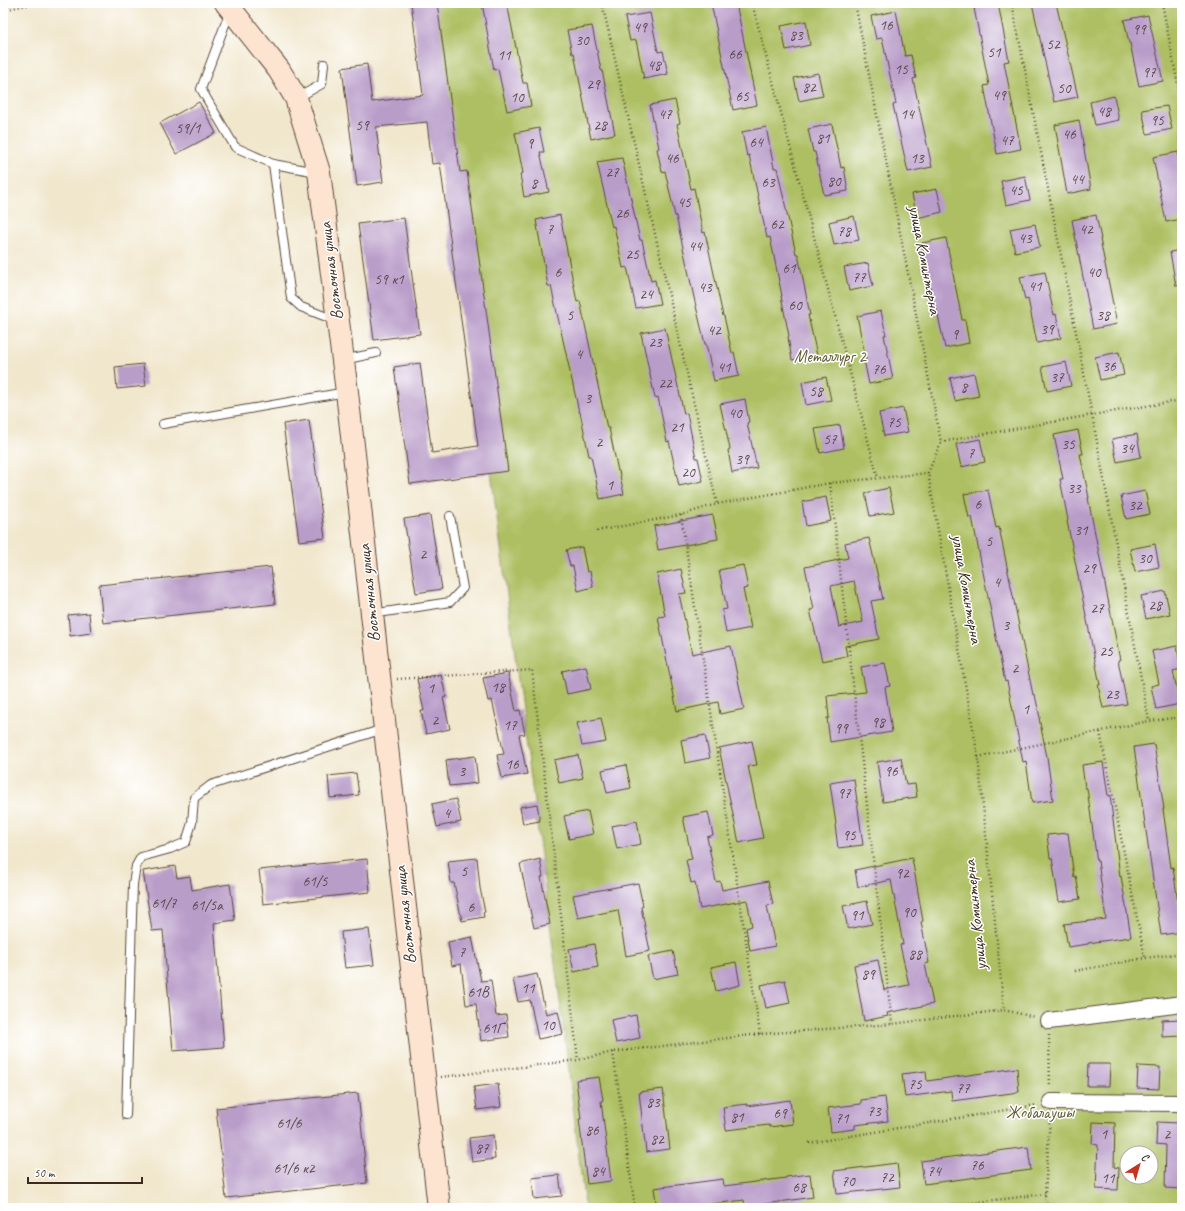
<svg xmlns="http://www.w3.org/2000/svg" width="1185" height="1211" font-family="Caveat,sans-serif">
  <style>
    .green { fill: #adbf62; stroke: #747440; fill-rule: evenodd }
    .building { fill: #b99dc9; fill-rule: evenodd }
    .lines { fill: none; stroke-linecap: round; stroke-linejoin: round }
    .service-casing { stroke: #564638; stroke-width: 10 }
    .minor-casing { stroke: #564638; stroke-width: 18 }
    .secondary-casing { stroke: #564638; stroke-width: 24 }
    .path { stroke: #564638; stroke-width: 2.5; stroke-dasharray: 1 3; stroke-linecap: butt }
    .service { stroke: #fff; stroke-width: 8 }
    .minor { stroke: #fff; stroke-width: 16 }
    .secondary { stroke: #fde4d0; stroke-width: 22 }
    .labels { text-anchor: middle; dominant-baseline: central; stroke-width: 3; stroke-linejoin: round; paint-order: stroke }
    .number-label { font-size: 15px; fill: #5a4749 }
    .street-label { font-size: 17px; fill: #3b2a1e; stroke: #fff }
    .park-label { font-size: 17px; fill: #635e36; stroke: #fff }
  </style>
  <rect width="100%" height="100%" fill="#fff"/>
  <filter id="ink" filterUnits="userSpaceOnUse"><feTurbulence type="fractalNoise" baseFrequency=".025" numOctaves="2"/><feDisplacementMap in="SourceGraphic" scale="8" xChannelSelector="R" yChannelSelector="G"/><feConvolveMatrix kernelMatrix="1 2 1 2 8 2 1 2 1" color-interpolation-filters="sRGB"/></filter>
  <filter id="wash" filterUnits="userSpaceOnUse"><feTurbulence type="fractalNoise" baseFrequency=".012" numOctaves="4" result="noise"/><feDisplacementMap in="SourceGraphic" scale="16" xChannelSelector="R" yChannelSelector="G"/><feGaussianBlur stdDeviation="0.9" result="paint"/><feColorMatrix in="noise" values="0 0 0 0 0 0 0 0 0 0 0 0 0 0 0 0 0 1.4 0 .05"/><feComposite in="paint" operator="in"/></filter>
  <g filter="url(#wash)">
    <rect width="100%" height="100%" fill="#f1e7cd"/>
    <path class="green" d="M430,3H1182V1208H585L568,1063ZM1127,1153H1151V1177H1127Z"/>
    <g id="blocks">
      <g class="building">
        <polygon points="411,3 437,3 460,172 467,171 508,471 410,484 394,367 420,363 432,453 478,446 440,163 432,164 427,122 376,127 383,182 357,186 342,68 367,64 372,102 423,95"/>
        <polygon points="482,3 507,3 523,83 527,83 531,106 507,111 498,69 494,70"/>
        <polygon points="711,3 736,3 757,105 733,110"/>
        <polygon points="998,3 1009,61 1004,62 1021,149 997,154 984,86 989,85 974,8"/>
        <polygon points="1032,3 1056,3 1078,97 1054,102"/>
        <polygon points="896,11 905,56 911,55 916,78 913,79 932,167 908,172 893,105 896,104 882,38 876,39 871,16"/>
        <polygon points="650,13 658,52 663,51 668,74 644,79 636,40 630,41 625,17"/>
        <polygon points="1148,15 1163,81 1139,86 1130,43 1129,43 1124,20"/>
        <polygon points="806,21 810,45 786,50 781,26"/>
        <polygon points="592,26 601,70 602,70 615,134 591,139 574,53 572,54 567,30"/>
        <polygon points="818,73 823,96 799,101 794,78"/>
        <polygon points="1114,96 1119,120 1095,125 1090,102"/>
        <polygon points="675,100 680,123 677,124 691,189 694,188 703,233 705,232 723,316 724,316 732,353 734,352 739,376 714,381 706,344 705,344 695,302 676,216 675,216 665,171 662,172 657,149 659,148 650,105"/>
        <polygon points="199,102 216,133 176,154 160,123"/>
        <polygon points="1167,106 1172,129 1147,134 1142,110"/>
        <polygon points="1079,120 1091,189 1067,194 1055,125"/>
        <polygon points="832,124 841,168 844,167 848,191 824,195 815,152 813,152 808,129"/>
        <polygon points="766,127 774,168 777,168 796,254 798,254 810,315 808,315 817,355 792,360 788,337 789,336 781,296 782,296 770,237 767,238 749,155 747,156 742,132"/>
        <polygon points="539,128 544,152 540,152 549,192 524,197 520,174 523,173 515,133"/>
        <polygon points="1178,152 1182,172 1182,219 1166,222 1153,157"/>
        <polygon points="622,158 640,240 642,240 651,281 655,280 660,304 636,308 627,267 623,268 614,226 612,227 597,162"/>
        <polygon points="1025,176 1030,200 1006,205 1001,181"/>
        <polygon points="937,189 942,212 917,218 912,194"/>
        <polygon points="560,215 577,302 580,301 607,428 609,428 618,471 619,471 624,494 600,499 591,456 589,456 580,412 579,412 551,286 548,286 536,220"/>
        <polygon points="1096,215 1101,239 1100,239 1117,324 1093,329 1072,220"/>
        <polygon points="854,216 859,240 834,245 829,222"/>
        <polygon points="404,218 420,334 374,340 358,224"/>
        <polygon points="1035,224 1040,247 1015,252 1010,229"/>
        <polygon points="946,238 962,320 965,320 969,343 945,348 936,306 934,306 922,243"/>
        <polygon points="1182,250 1182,285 1176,286 1170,252"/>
        <polygon points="868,263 873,286 849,291 844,267"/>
        <polygon points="1045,272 1054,315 1056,314 1061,338 1037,343 1028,299 1025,300 1020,277"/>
        <polygon points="881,311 886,335 884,335 893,379 869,384 864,360 866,360 857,316"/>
        <polygon points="665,328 684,414 687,413 696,458 698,458 703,481 679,486 669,441 667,442 658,397 655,398 641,333"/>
        <polygon points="1119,352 1124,375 1100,380 1095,357"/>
        <polygon points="1066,362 1071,386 1047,391 1042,367"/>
        <polygon points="143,364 146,386 117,389 115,367"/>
        <polygon points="974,373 979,396 955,401 950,378"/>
        <polygon points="826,377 831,400 806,405 802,382"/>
        <polygon points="745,399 749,422 747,423 757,468 732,473 728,450 730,449 720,404"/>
        <polygon points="903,408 908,432 884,436 879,413"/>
        <polygon points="309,420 325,538 299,541 283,424"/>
        <polygon points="840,425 844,448 820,453 815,429"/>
        <polygon points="1078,430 1083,454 1080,454 1089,498 1088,498 1120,660 1118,660 1127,704 1103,708 1098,685 1100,685 1067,521 1068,520 1060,479 1063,479 1054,435"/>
        <polygon points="1137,434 1141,457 1117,462 1112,439"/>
        <polygon points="980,439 985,462 961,467 956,444"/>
        <polygon points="889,488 894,512 870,516 865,493"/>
        <polygon points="988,490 996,528 999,527 1033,695 1035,695 1040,718 1039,718 1047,757 1053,800 1032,803 1026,761 1023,762 1007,681 1005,682 972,517 969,518 964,494"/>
        <polygon points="1145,491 1150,514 1126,519 1121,496"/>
        <polygon points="826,497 831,521 806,526 802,502"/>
        <polygon points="430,515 442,589 416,593 404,519"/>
        <polygon points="713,515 718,539 658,550 654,526"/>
        <path d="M869,538L883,599L871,601L879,639L845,646L847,656L822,661L810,610L814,609L805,567L848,558L845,543ZM854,581L863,622L839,627L831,586Z"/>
        <polygon points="1155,544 1159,567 1135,572 1130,549"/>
        <polygon points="582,547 587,572 590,571 593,587 578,591 573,566 570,566 566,550"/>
        <polygon points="743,565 748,588 743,589 751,628 726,633 722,610 727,609 719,570"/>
        <polygon points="271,567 275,604 103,623 99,585"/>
        <polygon points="681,569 686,593 679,594 692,654 731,646 744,709 720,714 718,702 677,711 658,617 665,616 657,574"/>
        <polygon points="1165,591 1170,614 1146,619 1141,596"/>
        <polygon points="89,613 91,633 70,636 68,615"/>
        <polygon points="1177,646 1181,669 1173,671 1180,704 1156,709 1151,686 1159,684 1152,651"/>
        <polygon points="885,663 890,686 885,687 892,732 830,742 827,718 829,718 827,696 866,692 861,667"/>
        <polygon points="586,666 591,689 567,694 562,671"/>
        <polygon points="508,673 516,711 520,710 525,734 519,735 527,774 502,778 497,755 504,754 492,700 488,701 483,678"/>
        <polygon points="441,674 446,697 443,698 450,729 426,734 421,711 424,711 417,679"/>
        <polygon points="601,718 606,742 582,746 577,723"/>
        <polygon points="705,735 710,758 685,763 681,740"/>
        <polygon points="752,741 757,765 748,766 763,838 739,843 719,748"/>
        <polygon points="1154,744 1164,809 1163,809 1171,868 1173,867 1182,932 1161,935 1134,747"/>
        <polygon points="578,755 583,778 559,783 554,760"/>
        <polygon points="475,756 478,783 449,786 446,760"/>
        <polygon points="901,758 906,785 915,784 917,797 883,802 877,762"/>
        <polygon points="1103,762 1108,796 1110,795 1120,877 1121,876 1131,937 1088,943 1088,944 1068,947 1064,924 1106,919 1098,861 1097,862 1087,788 1085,788 1082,765"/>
        <polygon points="626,765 631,788 607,793 602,770"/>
        <polygon points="356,773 359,795 330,798 328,776"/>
        <polygon points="854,779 863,845 838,848 835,825 836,824 830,783"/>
        <polygon points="456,799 461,822 437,827 432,804"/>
        <polygon points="537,804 540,821 523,824 520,807"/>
        <polygon points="588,811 593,834 569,839 564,816"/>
        <polygon points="708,812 713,835 707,837 716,882 720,881 722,890 768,881 773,904 767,906 775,946 750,951 746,928 752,926 747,900 700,909 695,882 691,883 686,860 692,859 683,817"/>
        <polygon points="637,821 641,844 617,849 612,826"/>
        <polygon points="1068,833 1074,877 1076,876 1080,899 1059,902 1052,858 1050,858 1047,835"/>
        <polygon points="477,858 480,888 485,912 483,912 484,917 462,921 454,883 451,883 448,861"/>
        <polygon points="912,858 923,921 921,922 929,963 925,964 933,1004 887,1013 888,1016 864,1021 854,965 878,960 884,990 909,985 900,945 903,944 891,880 858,887 855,870"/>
        <polygon points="367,859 370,892 263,904 259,870"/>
        <polygon points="540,859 543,877 541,877 550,924 534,928 520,864"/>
        <polygon points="175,866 177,878 190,876 192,890 230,884 235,920 214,923 224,1047 173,1051 163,930 152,931 143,871"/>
        <polygon points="638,883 643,906 641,907 650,951 626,956 618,910 578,918 573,895"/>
        <polygon points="867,901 872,924 848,929 843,906"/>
        <polygon points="369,929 374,965 345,968 341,932"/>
        <polygon points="472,937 481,981 491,980 496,1016 506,1015 509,1037 481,1041 476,1004 466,1005 461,964 452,966 448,942"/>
        <polygon points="594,944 598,967 574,972 569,949"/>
        <polygon points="673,951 678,974 653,979 648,956"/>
        <polygon points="736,962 740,985 716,991 711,967"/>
        <polygon points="537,974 546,1014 558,1011 563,1034 538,1039 530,1000 518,1002 513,979"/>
        <polygon points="785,980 790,1003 766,1008 761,985"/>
        <polygon points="636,1015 640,1038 616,1043 611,1020"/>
        <polygon points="1182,1019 1182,1036 1162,1037 1162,1020"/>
        <polygon points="1088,1064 1110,1064 1109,1086 1087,1086"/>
        <polygon points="1138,1066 1160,1067 1159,1089 1137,1088"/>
        <polygon points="1017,1068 1019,1092 952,1101 951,1091 905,1097 902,1074 926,1071 927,1081"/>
        <polygon points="599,1077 603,1100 601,1101 611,1181 587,1184 579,1119 581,1119 576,1080"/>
        <polygon points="498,1084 501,1107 477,1110 474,1087"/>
        <polygon points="663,1089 670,1149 646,1152 639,1092"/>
        <polygon points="358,1093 367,1183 226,1198 216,1108"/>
        <polygon points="885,1097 888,1121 855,1125 855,1129 831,1132 828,1108 861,1104 861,1100"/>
        <polygon points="790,1100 793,1124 770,1127 769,1125 726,1130 723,1107 747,1104 747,1106"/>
        <polygon points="1093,1122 1115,1123 1114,1167 1119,1168 1118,1190 1096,1189 1098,1145 1092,1144"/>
        <polygon points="1157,1122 1179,1123 1178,1166 1182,1167 1182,1189 1165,1188 1166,1145 1156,1144"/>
        <polygon points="493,1135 495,1159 472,1162 469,1138"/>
        <polygon points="1028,1147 1031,1170 924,1184 921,1161"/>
        <polygon points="897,1163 900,1187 837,1194 834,1171"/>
        <polygon points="810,1174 813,1197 745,1207 744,1200 682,1208 657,1208 654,1188 723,1179 724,1186 786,1178 786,1177"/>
        <polygon points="559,1175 562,1196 534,1199 532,1178"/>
      </g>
    </g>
  </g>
  <g filter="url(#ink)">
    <use href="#blocks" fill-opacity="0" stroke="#564638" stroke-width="1"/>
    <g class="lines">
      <g class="service-casing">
        <g id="service">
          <polyline points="230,11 201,89 235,147 273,164 317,172"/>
          <polyline points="297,98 322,84 324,64"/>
          <polyline points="273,164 291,298 301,307 337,321"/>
          <polyline points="343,360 376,353"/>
          <polyline points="163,424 346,392"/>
          <polyline points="372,614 450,602 463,588 450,516"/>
          <polyline points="126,1115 133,884 136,866 141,857 170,849 186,842 192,823 194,798 211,785 383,729"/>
        </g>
      </g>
      <g class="minor-casing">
        <g id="minor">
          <polyline points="1049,1021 1182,1004"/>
          <polyline points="1051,1102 1182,1103"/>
        </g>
      </g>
      <g class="secondary-casing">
        <polyline id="secondary" points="226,3 279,70 296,98 319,172 347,392 439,1208"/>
      </g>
      <g class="path">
        <polyline points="602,3 717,504"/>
        <polyline points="752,3 878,478"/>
        <polyline points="855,3 941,442 928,473 978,757 1004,1010 1034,1017"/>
        <polyline points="1012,3 1092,415 1149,721"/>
        <polyline points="1162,3 1182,105"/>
        <polyline points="3,10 37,3"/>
        <polyline points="941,442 1092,415 1182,400"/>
        <polyline points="830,483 892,1024"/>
        <polyline points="681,515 760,1034"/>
        <polyline points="597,531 681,515 717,504 830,483 928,473"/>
        <polyline points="397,679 532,670 578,1060"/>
        <polyline points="1100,732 1145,958"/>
        <polyline points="978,757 1149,721 1182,717"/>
        <polyline points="1075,971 1145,958 1182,953"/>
        <polyline points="1049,1035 1050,1088"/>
        <polyline points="613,1052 635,1208"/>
        <polyline points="441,1077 578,1060 613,1052 760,1034 892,1024 1004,1010"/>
        <polyline points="809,1143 1036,1105"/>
        <polyline points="929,1208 1045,1194"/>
        <polyline points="1047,1208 1045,1194 1050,1117"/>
      </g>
      <use href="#service" class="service"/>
      <use href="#minor" class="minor"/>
      <use href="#secondary" class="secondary"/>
    </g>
  </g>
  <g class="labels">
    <g class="number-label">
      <text x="886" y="25">16</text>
      <text x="640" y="27">49</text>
      <text x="1139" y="29">99</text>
      <text x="796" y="35">83</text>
      <text x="582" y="40">30</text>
      <text x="1053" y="44">52</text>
      <text x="994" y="52">51</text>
      <text x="735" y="54">66</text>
      <text x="504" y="55">11</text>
      <text x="654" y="65">48</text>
      <text x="901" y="69">15</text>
      <text x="1149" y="72">97</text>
      <text x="593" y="84">29</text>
      <text x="809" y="87">82</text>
      <text x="1064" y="88">50</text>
      <text x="999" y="95">49</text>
      <text x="742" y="96">65</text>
      <text x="517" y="97">10</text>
      <text x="1104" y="111">48</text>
      <text x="665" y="114">47</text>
      <text x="907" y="114">14</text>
      <text x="1157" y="120">95</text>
      <text x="362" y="125">59</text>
      <text x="600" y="125">28</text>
      <text x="188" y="128">59/1</text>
      <text x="1069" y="134">46</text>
      <text x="823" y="138">81</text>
      <text x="1007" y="140">47</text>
      <text x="756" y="142">64</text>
      <text x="530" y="143">9</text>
      <text x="672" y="158">46</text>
      <text x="917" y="158">13</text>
      <text x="612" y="172">27</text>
      <text x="1077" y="179">44</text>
      <text x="834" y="181">80</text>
      <text x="768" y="182">63</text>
      <text x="534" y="183">8</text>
      <text x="1016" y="190">45</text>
      <text x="684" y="202">45</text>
      <text x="622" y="213">26</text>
      <text x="777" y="224">62</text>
      <text x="550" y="229">7</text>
      <text x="1086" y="229">42</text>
      <text x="844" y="231">78</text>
      <text x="1025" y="238">43</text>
      <text x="695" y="246">44</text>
      <text x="632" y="254">25</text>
      <text x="789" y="268">61</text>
      <text x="558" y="272">6</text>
      <text x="1094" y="272">40</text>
      <text x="859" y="277">77</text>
      <text x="389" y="279">59 к1</text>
      <text x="1035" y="286">41</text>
      <text x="705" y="287">43</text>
      <text x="646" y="294">24</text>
      <text x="795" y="305">60</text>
      <text x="570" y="315">5</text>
      <text x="1103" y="315">38</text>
      <text x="1047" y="329">39</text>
      <text x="714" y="330">42</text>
      <text x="955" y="334">9</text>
      <text x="655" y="342">23</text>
      <text x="579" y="354">4</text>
      <text x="1109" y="366">36</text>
      <text x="724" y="367">41</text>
      <text x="879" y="369">76</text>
      <text x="1057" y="377">37</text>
      <text x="665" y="383">22</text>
      <text x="964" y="387">8</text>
      <text x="816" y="391">58</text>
      <text x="588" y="398">3</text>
      <text x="735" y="413">40</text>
      <text x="894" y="422">75</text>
      <text x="677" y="427">21</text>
      <text x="830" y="439">57</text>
      <text x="599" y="442">2</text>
      <text x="1068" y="444">35</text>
      <text x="1127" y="448">34</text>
      <text x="971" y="453">7</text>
      <text x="742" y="459">39</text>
      <text x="688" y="472">20</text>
      <text x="610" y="485">1</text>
      <text x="1074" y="488">33</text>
      <text x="978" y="504">6</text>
      <text x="1135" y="505">32</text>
      <text x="1081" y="530">31</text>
      <text x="989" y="541">5</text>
      <text x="423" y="554">2</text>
      <text x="1145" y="558">30</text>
      <text x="1089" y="568">29</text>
      <text x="997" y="582">4</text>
      <text x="1155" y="605">28</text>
      <text x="1097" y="608">27</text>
      <text x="1006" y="625">3</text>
      <text x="1106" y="651">25</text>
      <text x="1015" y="668">2</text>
      <text x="498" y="687">18</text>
      <text x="431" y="688">1</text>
      <text x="1112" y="694">23</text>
      <text x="1026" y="709">1</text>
      <text x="435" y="720">2</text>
      <text x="878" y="722">98</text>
      <text x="510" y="725">17</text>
      <text x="841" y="728">99</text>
      <text x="512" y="764">16</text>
      <text x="462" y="771">3</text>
      <text x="891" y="771">96</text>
      <text x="844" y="793">97</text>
      <text x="447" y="813">4</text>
      <text x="849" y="835">95</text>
      <text x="464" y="871">5</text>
      <text x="902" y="873">92</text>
      <text x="315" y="881">61/5</text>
      <text x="164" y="903">61/7</text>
      <text x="207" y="905">61/5а</text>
      <text x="471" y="907">6</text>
      <text x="909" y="912">90</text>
      <text x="857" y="915">91</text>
      <text x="462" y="952">7</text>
      <text x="915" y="954">88</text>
      <text x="868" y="974">89</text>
      <text x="528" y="988">11</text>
      <text x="478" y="992">61В</text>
      <text x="548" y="1025">10</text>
      <text x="493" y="1028">61Г</text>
      <text x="915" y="1084">75</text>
      <text x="963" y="1088">77</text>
      <text x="653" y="1102">83</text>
      <text x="874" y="1111">73</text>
      <text x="780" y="1113">69</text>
      <text x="737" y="1117">81</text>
      <text x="842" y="1118">71</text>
      <text x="289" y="1123">61/6</text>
      <text x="592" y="1130">86</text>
      <text x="1104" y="1134">1</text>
      <text x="1167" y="1134">2</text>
      <text x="657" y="1139">82</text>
      <text x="482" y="1148">87</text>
      <text x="977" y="1165">76</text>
      <text x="294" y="1168">61/6 к2</text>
      <text x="598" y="1171">84</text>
      <text x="934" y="1171">74</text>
      <text x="887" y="1177">72</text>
      <text x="1108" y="1178">11</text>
      <text x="848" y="1181">70</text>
      <text x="799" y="1187">68</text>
    </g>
    <g class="street-label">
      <text transform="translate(925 260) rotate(79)">улица Коминтерна</text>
      <text transform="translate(331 271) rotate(-97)">Восточная улица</text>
      <text transform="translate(967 589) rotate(80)">улица Коминтерна</text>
      <text transform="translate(369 593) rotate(-96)">Восточная улица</text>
      <text transform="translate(405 915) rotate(-96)">Восточная улица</text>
      <text transform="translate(975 915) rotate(-96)">улица Коминтерна</text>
    </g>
    <g class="park-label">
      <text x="830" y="356">Металлург 2</text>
      <text x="1040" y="1112">Жобалаушы</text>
    </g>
  </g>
  <rect width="1185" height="1211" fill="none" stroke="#fff" stroke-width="16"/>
  <g transform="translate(1139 1165) rotate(37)"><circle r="19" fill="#ffffff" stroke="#b1aaa5"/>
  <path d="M0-3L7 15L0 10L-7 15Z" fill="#c8321e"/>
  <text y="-6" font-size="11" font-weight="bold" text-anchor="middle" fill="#3b2a1e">С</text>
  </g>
  <path d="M28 1177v6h114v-6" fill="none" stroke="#3b2a1e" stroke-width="2"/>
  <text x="34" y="1177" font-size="12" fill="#3b2a1e" stroke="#ffffff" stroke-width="3" paint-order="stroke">50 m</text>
</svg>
